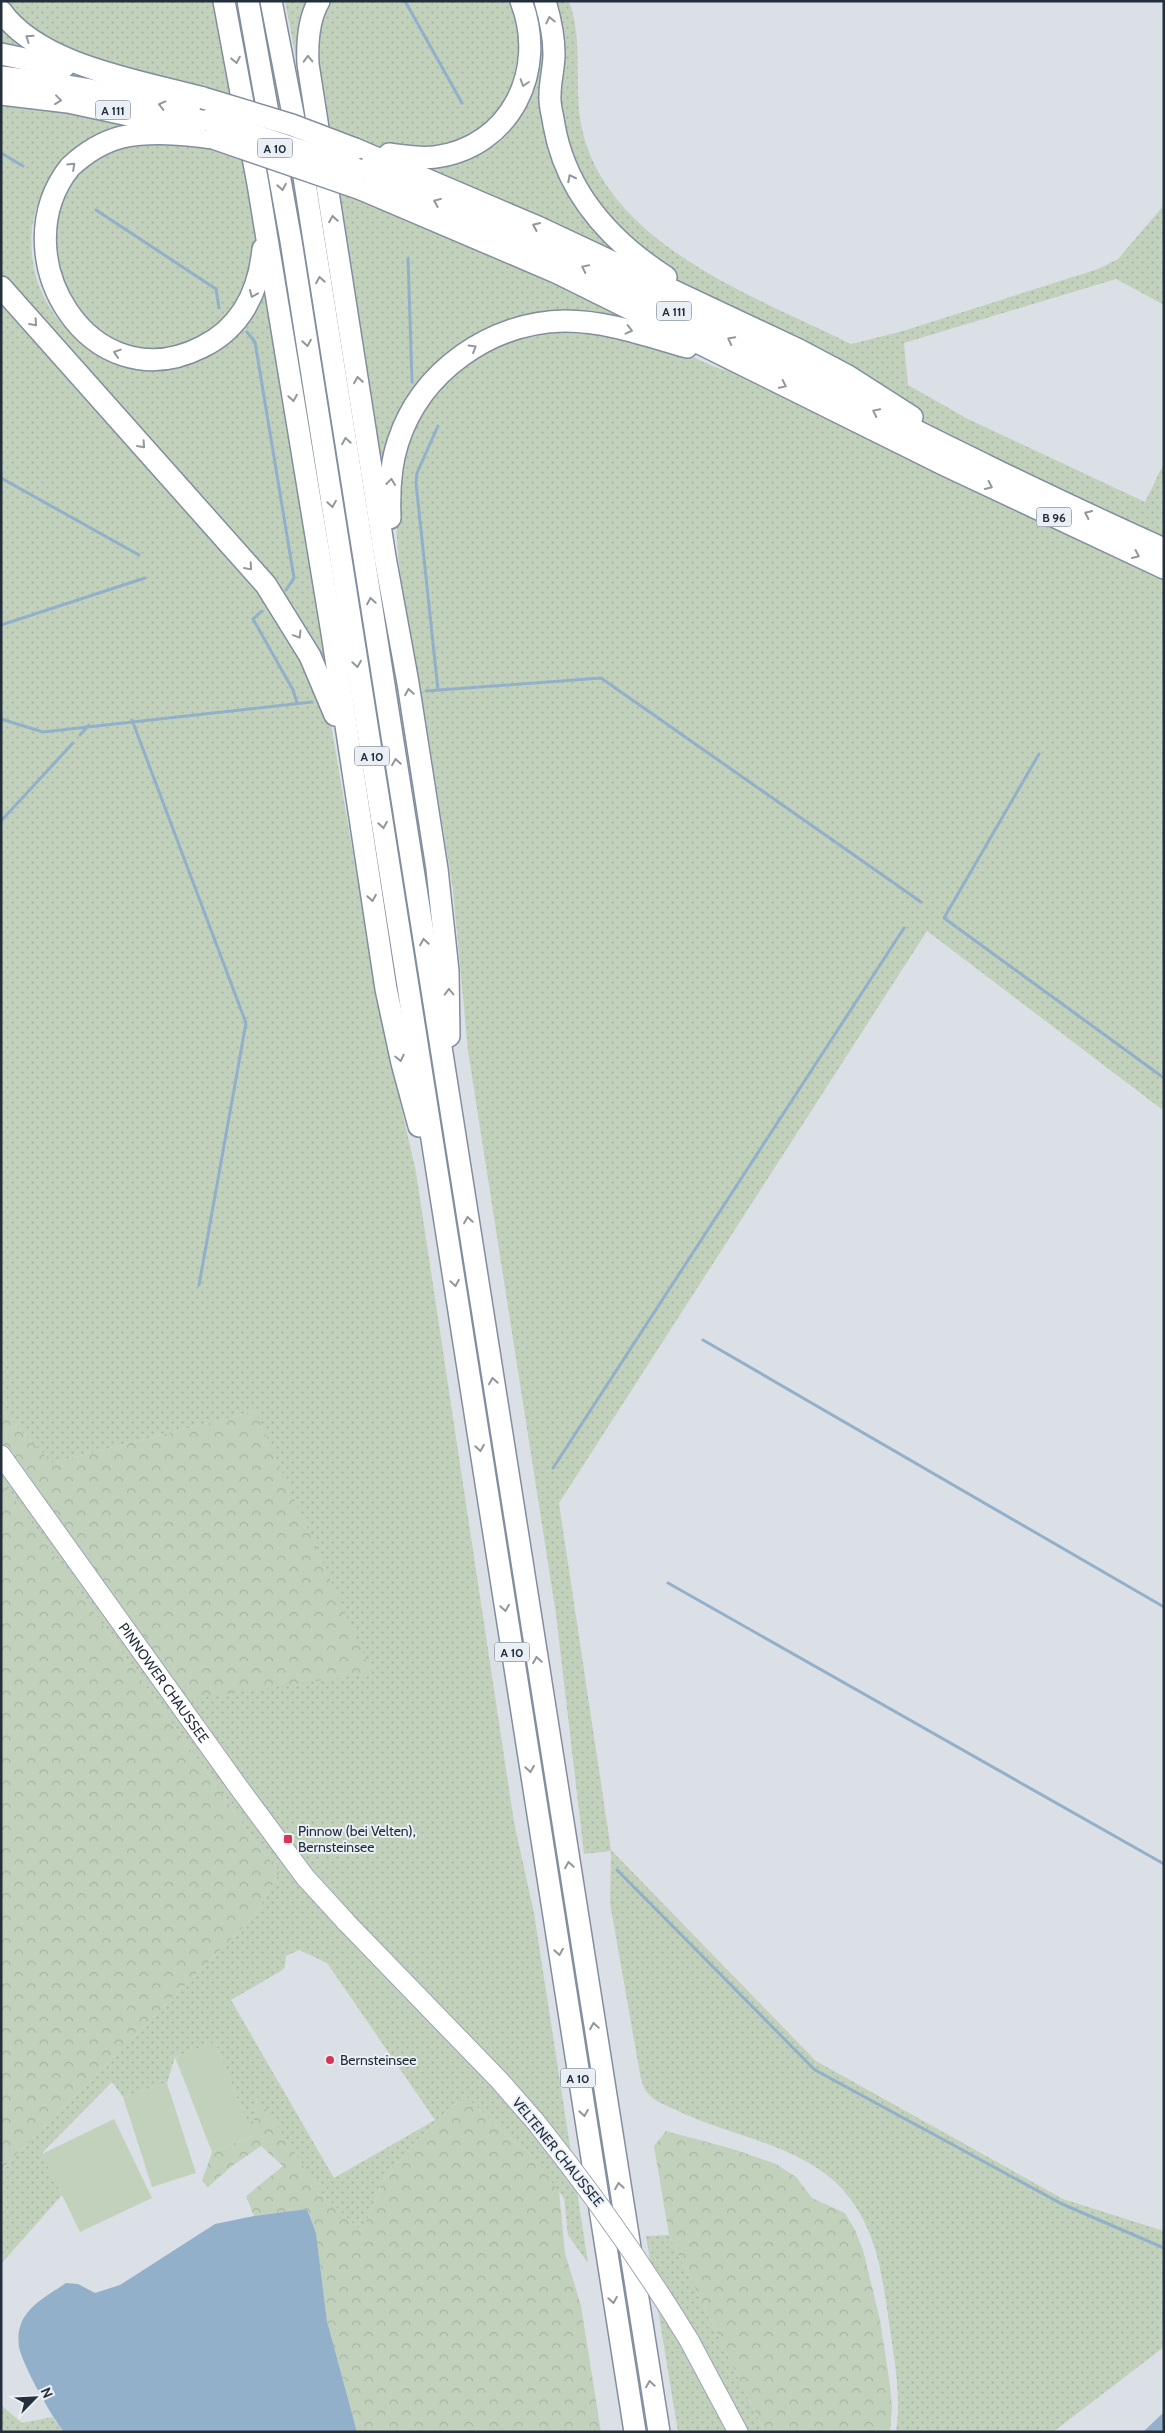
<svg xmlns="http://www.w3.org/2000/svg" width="1165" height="2433" font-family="Cabin,sans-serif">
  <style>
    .grass { fill: url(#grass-dots); fill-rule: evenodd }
    .forest { fill: url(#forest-crowns) }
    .pitch { fill: #c2d1bc }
    .water { fill: #93b0ca }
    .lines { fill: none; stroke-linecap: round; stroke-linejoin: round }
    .stream { stroke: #93b0ca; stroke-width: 3 }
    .major-casing { stroke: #9aa5b3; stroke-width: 21 }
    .highway-casing { stroke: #828e9e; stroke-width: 24 }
    .major { stroke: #fff; stroke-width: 19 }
    .highway { stroke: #fff; stroke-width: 21 }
    .major-bridge-casing { stroke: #9aa5b3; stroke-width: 21; stroke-linecap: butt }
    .highway-bridge-casing { stroke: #828e9e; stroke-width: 24; stroke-linecap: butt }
    .major-bridge { stroke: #fff; stroke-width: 19 }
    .highway-bridge { stroke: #fff; stroke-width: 21 }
    .oneway { stroke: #92979e }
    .poi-dot { fill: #d73555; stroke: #eaeff5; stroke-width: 2 }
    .labels { text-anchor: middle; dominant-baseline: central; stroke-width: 4; stroke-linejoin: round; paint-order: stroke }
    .shield { fill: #eaeff5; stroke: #5f6975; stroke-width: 1 }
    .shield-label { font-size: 12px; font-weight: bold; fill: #242f3e }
    .street-label { font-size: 14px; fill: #242f3e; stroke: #eaeff5 }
    .poi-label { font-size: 14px; fill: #242f3e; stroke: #eaeff5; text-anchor: start }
  </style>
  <defs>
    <pattern id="grass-dots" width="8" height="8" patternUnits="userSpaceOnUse" patternTransform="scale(1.25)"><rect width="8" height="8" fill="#c2d1bc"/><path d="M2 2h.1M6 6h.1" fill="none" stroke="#a7b4a3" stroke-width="1.8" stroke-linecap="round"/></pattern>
    <pattern id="forest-crowns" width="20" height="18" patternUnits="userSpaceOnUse" patternTransform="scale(1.25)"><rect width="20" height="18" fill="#c2d1bc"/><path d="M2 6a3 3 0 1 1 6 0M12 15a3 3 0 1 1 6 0" fill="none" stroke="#a7b4a3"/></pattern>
  </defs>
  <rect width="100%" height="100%" fill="#dbe0e7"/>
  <g class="grass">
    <path d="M2,1H218L248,160L257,231L253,274L227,321L184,347L131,351L78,323L44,249L68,179L142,128C126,135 72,155 63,164C17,210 23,288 69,331C76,338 86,349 96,351C105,354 117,353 126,353C149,355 172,356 194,358L264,279L334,686L302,621L280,590L1,273V21L52,45Z"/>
    <polygon points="256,1 263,1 284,109 629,2306 624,2307"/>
    <path d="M285,1H569C584,42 573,87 582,129C608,245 756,297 851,344L903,331L1098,269L1118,259L1164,205V305L1116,279L904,343L908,385L968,419L1145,502L1164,463V1111L927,931L559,1503L611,1850L816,2061L1063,2199L1164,2231V2347L1053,2432H896C902,2393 893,2353 888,2315C881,2267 875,2226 842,2189C802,2145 729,2136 678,2111C667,2106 653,2101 646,2091C643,2087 641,2079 640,2074L610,1903L611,1851L584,1854L556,1614L468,1051L453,890L423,703C411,675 410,641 405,611C392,520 381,418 468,359C496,341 526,329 560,328C600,327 644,338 682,352C696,358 712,367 727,371C704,359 681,343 657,333C560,292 443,325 399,425C388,450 385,479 382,506L332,188L363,199L354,140L314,125L436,900L437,913H435L322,194ZM359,142L410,152H424L413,154L375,148L412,162L430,164L412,165Z"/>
    <path d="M1,305L270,605L329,712L381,1019L416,1172L514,1822L534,1913L588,2263L568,2235L564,2198L527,2151L514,2142L464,2095L408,2151L382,2182L362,2232L323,2195L257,2097L252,2136L215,2042L175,2057L167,2083L123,2097L112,2082L42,2153L62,2195L1,2264V2170L254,1916L280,1872L257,1844L1,1480V1441L184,1700L255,1411L52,1463L1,1410ZM299,1950L327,1963L435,2120L334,2178L231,2000L281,1971L285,1967L286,1956Z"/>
    <polygon points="669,2235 765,2432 678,2432 646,2236"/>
    <polygon points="1,2405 22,2423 52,2417 64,2432 1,2432"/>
  </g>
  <g class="forest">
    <polygon points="1,1410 52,1463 255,1411 372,1673 184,1700 1,1441"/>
    <polygon points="1,1480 257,1844 280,1872 254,1916 1,2170"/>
    <polygon points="464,2095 514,2142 527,2151 559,2191 565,2253 581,2306 601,2432 357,2432 327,2321 316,2233 307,2209 254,2216 246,2196 283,2166 261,2146 232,2166 208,2187 202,2181 212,2152 252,2136 257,2096 323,2195 362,2232 382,2182 408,2151"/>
    <polygon points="666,2131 733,2149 776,2164 796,2177 812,2198 845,2213 855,2230 863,2250 880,2320 890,2385 892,2409 890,2432 765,2432 669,2235 654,2146"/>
  </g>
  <g class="pitch">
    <polygon points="215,2042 252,2136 212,2152 175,2057"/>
    <polygon points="167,2083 196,2173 152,2187 123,2097"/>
    <polygon points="114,2119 152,2198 80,2232 42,2154"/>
  </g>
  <g class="water">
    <path d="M307,2209L316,2233L327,2321L357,2432H64C51,2416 23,2366 19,2347C18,2339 18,2331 21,2324C28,2305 50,2294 66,2283L78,2284L95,2293L120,2285L215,2224L254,2216Z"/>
    <polygon points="1164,2412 1164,2432 1143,2432"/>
  </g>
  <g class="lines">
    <g class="stream">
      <polyline points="405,1 462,103"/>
      <polyline points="1,153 23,166"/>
      <polyline points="96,210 216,289 219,308"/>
      <polyline points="408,258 412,382"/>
      <polyline points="247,332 255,342 294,578 286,590"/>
      <polyline points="438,426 417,473 416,483 438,690"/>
      <polyline points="1,478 139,555"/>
      <polyline points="262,611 253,619 293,690 297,703"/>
      <polyline points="1,625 145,578"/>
      <polyline points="426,691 601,678 921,902"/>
      <polyline points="1,719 43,732 312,702"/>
      <polyline points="132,720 246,1023 199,1285"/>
      <polyline points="80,735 89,725"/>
      <polyline points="1039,754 944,918 1164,1078"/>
      <polyline points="1,821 73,743"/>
      <polyline points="703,1340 1164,1607"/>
      <polyline points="553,1468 904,928"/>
      <polyline points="668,1583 1164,1864"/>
      <polyline points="617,1870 815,2070 1062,2204 1164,2248"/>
    </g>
    <g class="major-casing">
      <g id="major">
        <path id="s1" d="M1,1455L237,1785L305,1877L347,1923L499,2080L535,2121"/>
        <polyline points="689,2340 738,2432"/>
      </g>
    </g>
    <g class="highway-casing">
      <g id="highway">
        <polyline points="224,1 258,184 332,633 386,989 402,1063 419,1126"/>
        <polyline points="248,1 291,241 635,2432"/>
        <polyline points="271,1 299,145 659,2432"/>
        <path d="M319,1C308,20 307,43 308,64L385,557L408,683L437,869L448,971L449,1036"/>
        <path d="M545,1C550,18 554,36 554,54C554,68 550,81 550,95C549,105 553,116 554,125C566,193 610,241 666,277"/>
        <path d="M1,11C40,66 141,81 203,98"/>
        <polyline points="1,54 64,67"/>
        <path d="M1,77C72,85 141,97 209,120"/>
        <polyline points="1,94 68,102 180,126"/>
        <path d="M213,138C183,134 152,131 122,137C102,142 85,153 70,167C0,255 90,404 202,347C241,328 259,291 263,249"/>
        <polyline points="355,149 540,228 799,350 848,376 912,417"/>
        <path d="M389,154C404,156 420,159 435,157C511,147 548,70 521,1"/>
        <path d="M359,170C421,195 484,220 544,248C752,345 954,455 1164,549"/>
        <polyline points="361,189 558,273 945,465 1164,568"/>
        <polyline points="1,287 266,585 310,656 335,715"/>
        <path d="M390,518C389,493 390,466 398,442C421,371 491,322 565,321C607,321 648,336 687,347"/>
      </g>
    </g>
    <use href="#major" class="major"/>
    <use href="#highway" class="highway"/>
    <g class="major-bridge-casing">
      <path id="major-bridge" d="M535,2121C591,2191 642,2263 689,2340"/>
    </g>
    <g class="highway-bridge-casing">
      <g id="highway-bridge">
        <polyline points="203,98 292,125 355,149"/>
        <polyline points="209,120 359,170"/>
        <polyline points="213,138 361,189"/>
      </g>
    </g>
    <use href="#major-bridge" class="major-bridge"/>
    <use href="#highway-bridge" class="highway-bridge"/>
  </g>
  <defs><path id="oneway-chevron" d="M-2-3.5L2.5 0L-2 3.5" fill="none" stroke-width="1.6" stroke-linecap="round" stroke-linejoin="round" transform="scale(1.25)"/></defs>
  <g class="oneway">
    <use href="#oneway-chevron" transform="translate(550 20) rotate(-103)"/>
    <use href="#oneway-chevron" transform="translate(29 38) rotate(-145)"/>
    <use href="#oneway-chevron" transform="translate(308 59) rotate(-92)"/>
    <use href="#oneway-chevron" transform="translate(236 60) rotate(79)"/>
    <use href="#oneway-chevron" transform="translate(524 83) rotate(108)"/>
    <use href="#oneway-chevron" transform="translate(58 100) rotate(7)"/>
    <use href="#oneway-chevron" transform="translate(162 105) rotate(-166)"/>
    <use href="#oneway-chevron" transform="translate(72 166) rotate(-43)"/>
    <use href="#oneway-chevron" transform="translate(571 178) rotate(-117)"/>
    <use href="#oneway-chevron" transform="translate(282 187) rotate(80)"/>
    <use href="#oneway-chevron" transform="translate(437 202) rotate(-158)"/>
    <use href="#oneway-chevron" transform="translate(333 219) rotate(-99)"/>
    <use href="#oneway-chevron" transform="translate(536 226) rotate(-156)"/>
    <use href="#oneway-chevron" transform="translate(585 268) rotate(-154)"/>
    <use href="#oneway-chevron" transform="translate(320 280) rotate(-99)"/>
    <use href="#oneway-chevron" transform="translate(253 294) rotate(113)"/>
    <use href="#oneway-chevron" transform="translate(34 323) rotate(48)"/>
    <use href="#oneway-chevron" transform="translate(629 330) rotate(14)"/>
    <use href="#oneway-chevron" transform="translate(731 340) rotate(-153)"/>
    <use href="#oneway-chevron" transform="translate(307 343) rotate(81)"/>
    <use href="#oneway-chevron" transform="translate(473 348) rotate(-31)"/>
    <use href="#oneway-chevron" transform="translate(117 353) rotate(-162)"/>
    <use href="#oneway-chevron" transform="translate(358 380) rotate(-99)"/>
    <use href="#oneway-chevron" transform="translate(783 385) rotate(26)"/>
    <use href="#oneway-chevron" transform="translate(293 398) rotate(81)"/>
    <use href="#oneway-chevron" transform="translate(876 412) rotate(-154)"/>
    <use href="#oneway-chevron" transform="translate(346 441) rotate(-99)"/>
    <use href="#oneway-chevron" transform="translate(142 445) rotate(48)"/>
    <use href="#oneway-chevron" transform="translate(391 482) rotate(-84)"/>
    <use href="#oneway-chevron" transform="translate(989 486) rotate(25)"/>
    <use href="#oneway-chevron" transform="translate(332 504) rotate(81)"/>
    <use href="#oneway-chevron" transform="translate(1088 514) rotate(-155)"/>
    <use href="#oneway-chevron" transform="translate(1136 555) rotate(24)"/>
    <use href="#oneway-chevron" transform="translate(249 567) rotate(49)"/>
    <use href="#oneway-chevron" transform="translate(371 601) rotate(-99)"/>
    <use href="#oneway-chevron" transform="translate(298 635) rotate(59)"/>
    <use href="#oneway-chevron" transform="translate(357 664) rotate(81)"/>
    <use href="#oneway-chevron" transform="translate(409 692) rotate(-99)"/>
    <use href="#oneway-chevron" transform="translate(396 762) rotate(-99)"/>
    <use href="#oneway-chevron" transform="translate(383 825) rotate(81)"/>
    <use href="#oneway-chevron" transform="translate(372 898) rotate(81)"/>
    <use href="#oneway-chevron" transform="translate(424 942) rotate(-99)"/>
    <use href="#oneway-chevron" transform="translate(449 992) rotate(-91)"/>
    <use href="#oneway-chevron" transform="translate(400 1058) rotate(77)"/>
    <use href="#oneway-chevron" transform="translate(468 1220) rotate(-99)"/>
    <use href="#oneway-chevron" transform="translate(455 1283) rotate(81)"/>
    <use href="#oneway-chevron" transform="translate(493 1381) rotate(-99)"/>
    <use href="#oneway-chevron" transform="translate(480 1448) rotate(81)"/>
    <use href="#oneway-chevron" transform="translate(505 1608) rotate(81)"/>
    <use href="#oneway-chevron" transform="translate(537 1660) rotate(-99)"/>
    <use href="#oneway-chevron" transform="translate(530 1769) rotate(81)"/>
    <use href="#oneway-chevron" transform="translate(569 1865) rotate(-99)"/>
    <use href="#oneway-chevron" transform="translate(559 1952) rotate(81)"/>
    <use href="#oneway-chevron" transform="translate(594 2026) rotate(-99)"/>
    <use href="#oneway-chevron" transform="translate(584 2113) rotate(81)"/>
    <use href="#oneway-chevron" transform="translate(619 2186) rotate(-99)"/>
    <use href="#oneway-chevron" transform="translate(613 2300) rotate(81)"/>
    <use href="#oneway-chevron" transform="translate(650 2384) rotate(-99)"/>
  </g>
  <g class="poi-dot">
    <rect x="283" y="1834" width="10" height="10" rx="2.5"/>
    <circle cx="330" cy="2060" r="5"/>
  </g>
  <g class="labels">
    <g class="shield">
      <rect x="95.5" y="100.5" width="35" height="19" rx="4"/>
      <rect x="257.5" y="138.5" width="35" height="19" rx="4"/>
      <rect x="656.5" y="301.5" width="35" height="19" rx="4"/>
      <rect x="1036.5" y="507.5" width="35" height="19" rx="4"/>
      <rect x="354.5" y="746.5" width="35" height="19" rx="4"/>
      <rect x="494.5" y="1642.5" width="35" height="19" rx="4"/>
      <rect x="560.5" y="2068.5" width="35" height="19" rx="4"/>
    </g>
    <g class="shield-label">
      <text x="113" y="110">A 111</text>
      <text x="275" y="148">A 10</text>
      <text x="674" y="311">A 111</text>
      <text x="1054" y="517">B 96</text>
      <text x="372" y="756">A 10</text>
      <text x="512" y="1652">A 10</text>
      <text x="578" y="2078">A 10</text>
    </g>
    <g class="street-label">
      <text stroke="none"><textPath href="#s1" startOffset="280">PINNOWER CHAUSSEE</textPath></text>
      <text transform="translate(558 2152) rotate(51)">VELTENER CHAUSSEE</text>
    </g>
    <g class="poi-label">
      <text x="298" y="1831">Pinnow (bei Velten),<tspan x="298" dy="16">Bernsteinsee</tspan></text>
      <text x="340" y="2060">Bernsteinsee</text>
    </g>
  </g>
  <rect width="1165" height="2433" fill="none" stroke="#242f3e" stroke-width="5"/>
  <g transform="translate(35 2398) rotate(66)" stroke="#eaeff5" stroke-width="4" paint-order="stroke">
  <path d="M0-4L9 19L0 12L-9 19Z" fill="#242f3e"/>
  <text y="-8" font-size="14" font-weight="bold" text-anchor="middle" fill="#242f3e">N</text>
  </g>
</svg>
